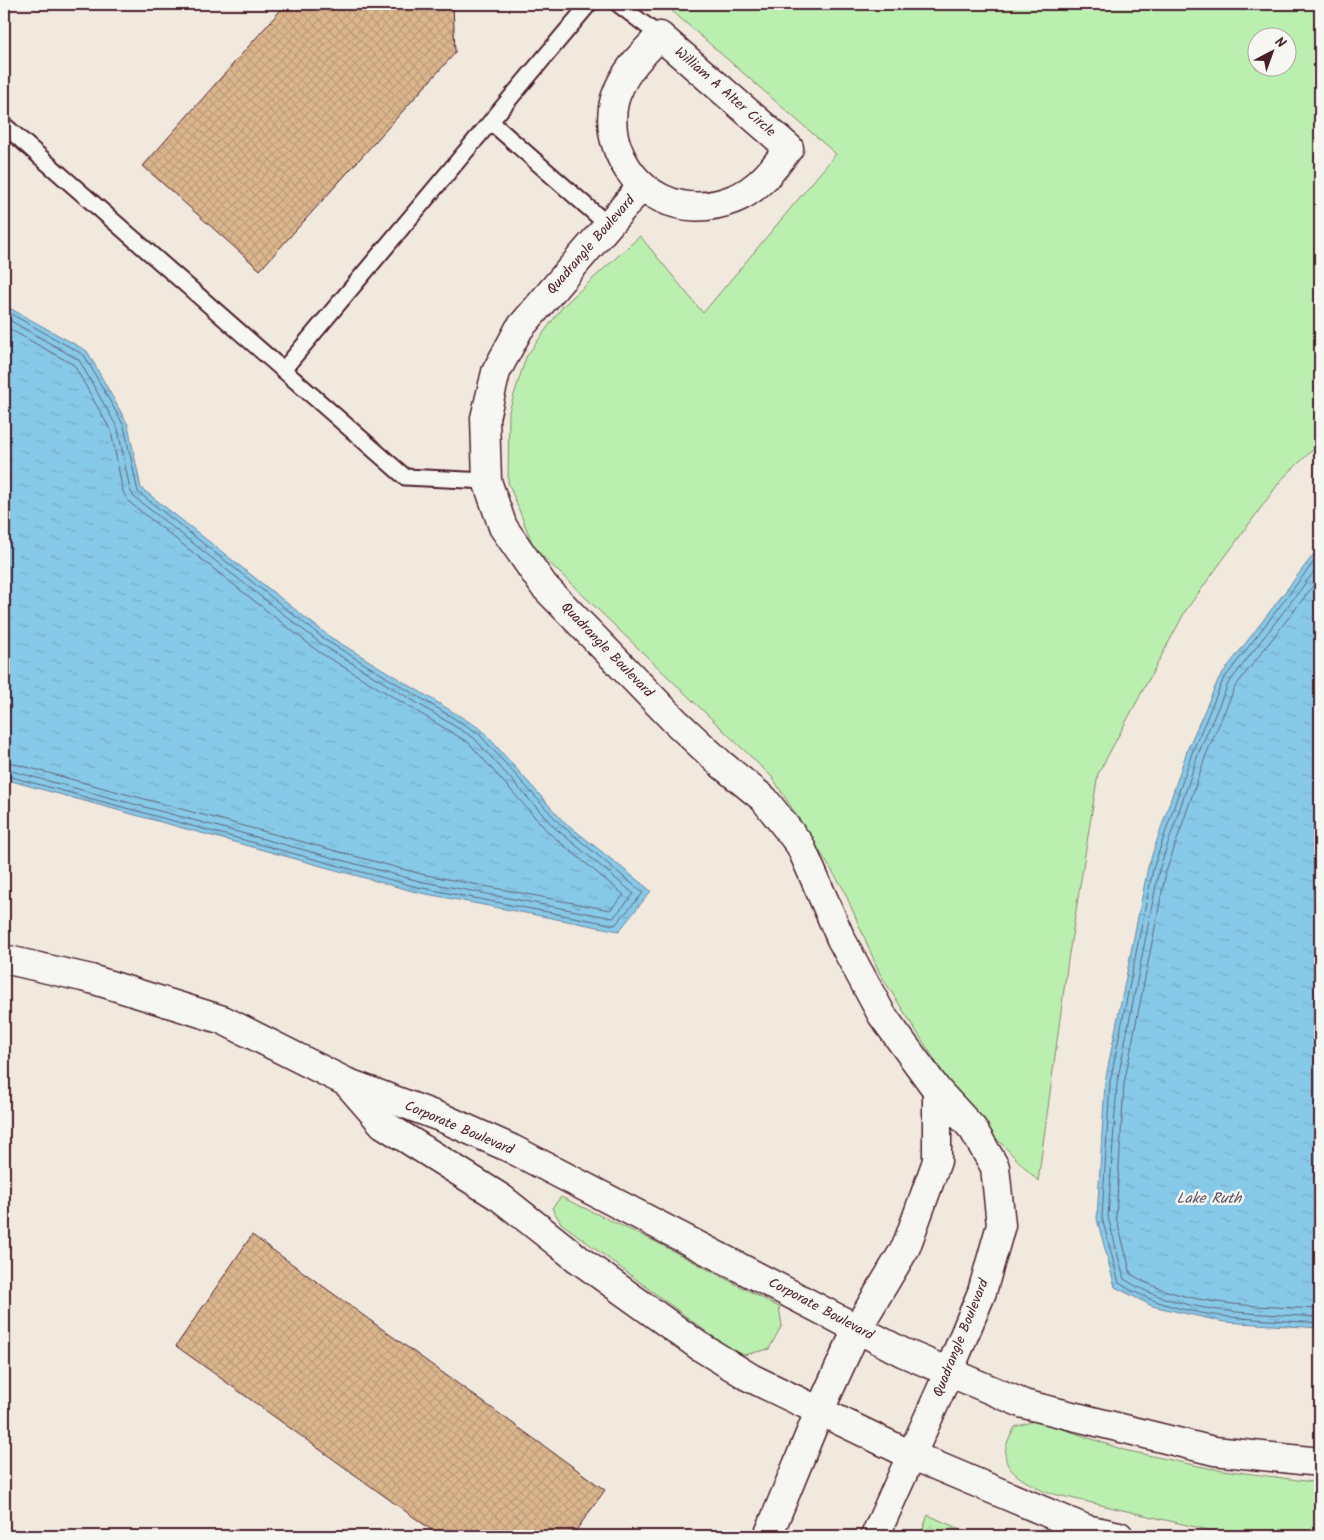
<svg xmlns="http://www.w3.org/2000/svg" width="1324" height="1540" font-family="Kalam,sans-serif">
  <style>
    .grass { fill: #bbefb0; stroke: #82876e; fill-rule: evenodd }
    .wetland { fill: url(#wetland-marsh); stroke: #82876e }
    .water { fill: url(#water-ripples); stroke: #6f859c }
    .lines { fill: none; stroke-linecap: round; stroke-linejoin: round }
    .shore { stroke: #626377; stroke-width: 1 }
    .building { fill: url(#building-cross-hatch); stroke: #4a1f2b }
    .lane-casing { stroke: #4a1f2b; stroke-width: 19 }
    .street-casing { stroke: #4a1f2b; stroke-width: 31 }
    .secondary-casing { stroke: #4a1f2b; stroke-width: 31 }
    .lane { stroke: #f6f6f2; stroke-width: 15 }
    .street { stroke: #f6f6f2; stroke-width: 28 }
    .secondary { stroke: #f6f6f2; stroke-width: 28 }
    .labels { text-anchor: middle; dominant-baseline: central; stroke-width: 5; stroke-linejoin: round; paint-order: stroke }
    .street-label { font-size: 14px; fill: #4a1f2b; stroke: #f6f6f2 }
    .water-label { font-size: 15px; font-style: italic; fill: #5c5264; stroke: #f6f6f2 }
  </style>
  <defs>
    <pattern id="wetland-marsh" width="20" height="14" patternUnits="userSpaceOnUse" patternTransform="scale(1.25)"><rect width="20" height="14" fill="#bbefb0"/><path d="M1 5h8M5 5V1M11 12h8M15 12V8" fill="none" stroke="#a2cc98"/></pattern>
    <pattern id="water-ripples" width="26" height="14" patternUnits="userSpaceOnUse" patternTransform="scale(1.25)"><rect width="26" height="14" fill="#87c9e8"/><path d="M2 4q2-2 4 0t4 0M15 11q2-2 4 0t4 0" fill="none" stroke="#76acc7"/></pattern>
    <pattern id="building-cross-hatch" width="8" height="8" patternUnits="userSpaceOnUse" patternTransform="scale(1.25)"><rect width="8" height="8" fill="#dbb68d"/><path d="M0 0l8 8M0 8l8-8" fill="none" stroke="#bd9c7a"/></pattern>
  </defs>
  <rect width="100%" height="100%" fill="#f1e9de"/>
  <filter id="ink" filterUnits="userSpaceOnUse"><feTurbulence type="fractalNoise" baseFrequency=".02" numOctaves="2"/><feDisplacementMap in="SourceGraphic" scale="10" xChannelSelector="R" yChannelSelector="G"/><feConvolveMatrix kernelMatrix="1 2 1 2 8 2 1 2 1" color-interpolation-filters="sRGB"/></filter>
  <g filter="url(#ink)">
    <g class="grass">
      <path d="M664,4H1320V443L1282,479L1186,610L1098,774L1068,960L1038,1181L995,1137L950,1084L880,974L843,888L772,777L534,548L508,482L509,411L526,357L563,306L640,236L703,313L836,154ZM1256,38H1286V68H1256Z"/>
      <polygon points="561,1197 658,1243 779,1307 782,1325 769,1349 744,1355 728,1348 561,1223 552,1208"/>
      <path d="M1037,1420L1124,1450L1208,1468L1320,1483V1536L1230,1535L1045,1492C1013,1475 992,1465 1015,1427Z"/>
    </g>
    <polygon class="wetland" points="928,1515 975,1536 920,1536"/>
    <g class="water">
      <polygon points="4,305 87,351 128,425 141,488 330,637 481,729 562,820 651,891 619,931 416,892 4,779"/>
      <polygon points="1320,546 1320,1328 1224,1322 1152,1306 1115,1287 1097,1219 1105,1082 1148,867 1188,748 1219,678"/>
    </g>
    <g class="lines">
      <g class="shore">
        <polyline points="4,310 84,355 124,426 138,492 327,641 478,733 559,823 643,893 615,925 417,887 4,775"/>
        <polyline points="4,317 79,360 118,429 130,490 134,497 324,646 474,738 554,827 634,894 613,918 419,881 4,769"/>
        <polyline points="4,326 74,365 111,431 123,492 129,502 319,652 469,743 549,833 624,895 610,910 421,874 4,761"/>
        <path d="M1320,554L1223,680L1193,750L1153,869L1110,1082L1102,1218L1119,1283C1178,1321 1253,1318 1320,1323"/>
        <path d="M1320,564L1228,684L1199,752L1159,870L1117,1083L1108,1217L1124,1279C1179,1315 1257,1313 1320,1317"/>
        <path d="M1320,577L1235,687L1206,755L1166,872L1124,1084L1116,1217L1131,1274C1181,1307 1261,1306 1320,1309"/>
      </g>
    </g>
    <g class="building">
      <polygon points="286,4 453,4 455,53 260,270 143,166"/>
      <polygon points="252,1235 605,1490 572,1536 440,1536 176,1346"/>
    </g>
    <g class="lines">
      <g class="lane-casing">
        <g id="lane">
          <polyline points="618,4 660,36"/>
          <polyline points="491,122 608,225"/>
          <polyline points="4,125 405,477 487,481"/>
          <polyline points="283,370 589,4"/>
        </g>
      </g>
      <g class="street-casing">
        <g id="street">
          <path d="M660,36L789,148C774,168 759,189 734,199C682,220 631,195 615,141C611,127 611,107 617,93C626,69 643,54 660,36Z"/>
          <polyline points="641,187 519,329 496,372 485,418 487,481 503,527 544,586 675,721 721,764 764,799 800,845 841,939 882,1015 937,1090 973,1129 995,1167 1001,1225 982,1292 948,1374"/>
          <polyline points="857,1329 906,1247 937,1161 937,1090"/>
        </g>
      </g>
      <g class="secondary-casing">
        <g id="secondary">
          <polyline points="4,959 91,979 223,1020 346,1082 445,1119 512,1149 902,1352 1024,1404 1214,1451 1320,1462"/>
          <polyline points="349,1085 383,1124 501,1198 578,1259 699,1346 751,1378 911,1455 1086,1529 1119,1536"/>
          <polyline points="768,1536 819,1412 857,1329"/>
          <polyline points="875,1536 948,1374"/>
        </g>
      </g>
      <use href="#lane" class="lane"/>
      <use href="#street" class="street"/>
      <use href="#secondary" class="secondary"/>
    </g>
  </g>
  <g class="labels">
    <g class="street-label">
      <text transform="translate(725 92) rotate(41)">William A Alter Circle</text>
      <text transform="translate(591 245) rotate(-49)">Quadrangle Boulevard</text>
      <text transform="translate(607 650) rotate(46)">Quadrangle Boulevard</text>
      <text transform="translate(459 1128) rotate(23)">Corporate Boulevard</text>
      <text transform="translate(821 1309) rotate(28)">Corporate Boulevard</text>
      <text transform="translate(961 1338) rotate(-68)">Quadrangle Boulevard</text>
    </g>
    <g class="water-label">
      <text x="1209" y="1199">Lake Ruth</text>
    </g>
  </g>
  <rect width="1324" height="1540" fill="none" stroke="#f6f6f2" stroke-width="20"/>
  <rect x="10" y="10" width="1304" height="1520" fill="none" stroke="#4a1f2b" stroke-width="2" filter="url(#ink)"/>
  <g transform="translate(1272 52) rotate(41)"><circle r="24" fill="#f6f6f2" stroke="#b1a0a2"/>
  <path d="M0-4L9 19L0 12L-9 19Z" fill="#4a1f2b"/>
  <text y="-8" font-size="14" font-weight="bold" text-anchor="middle" fill="#4a1f2b">N</text>
  </g>
</svg>
